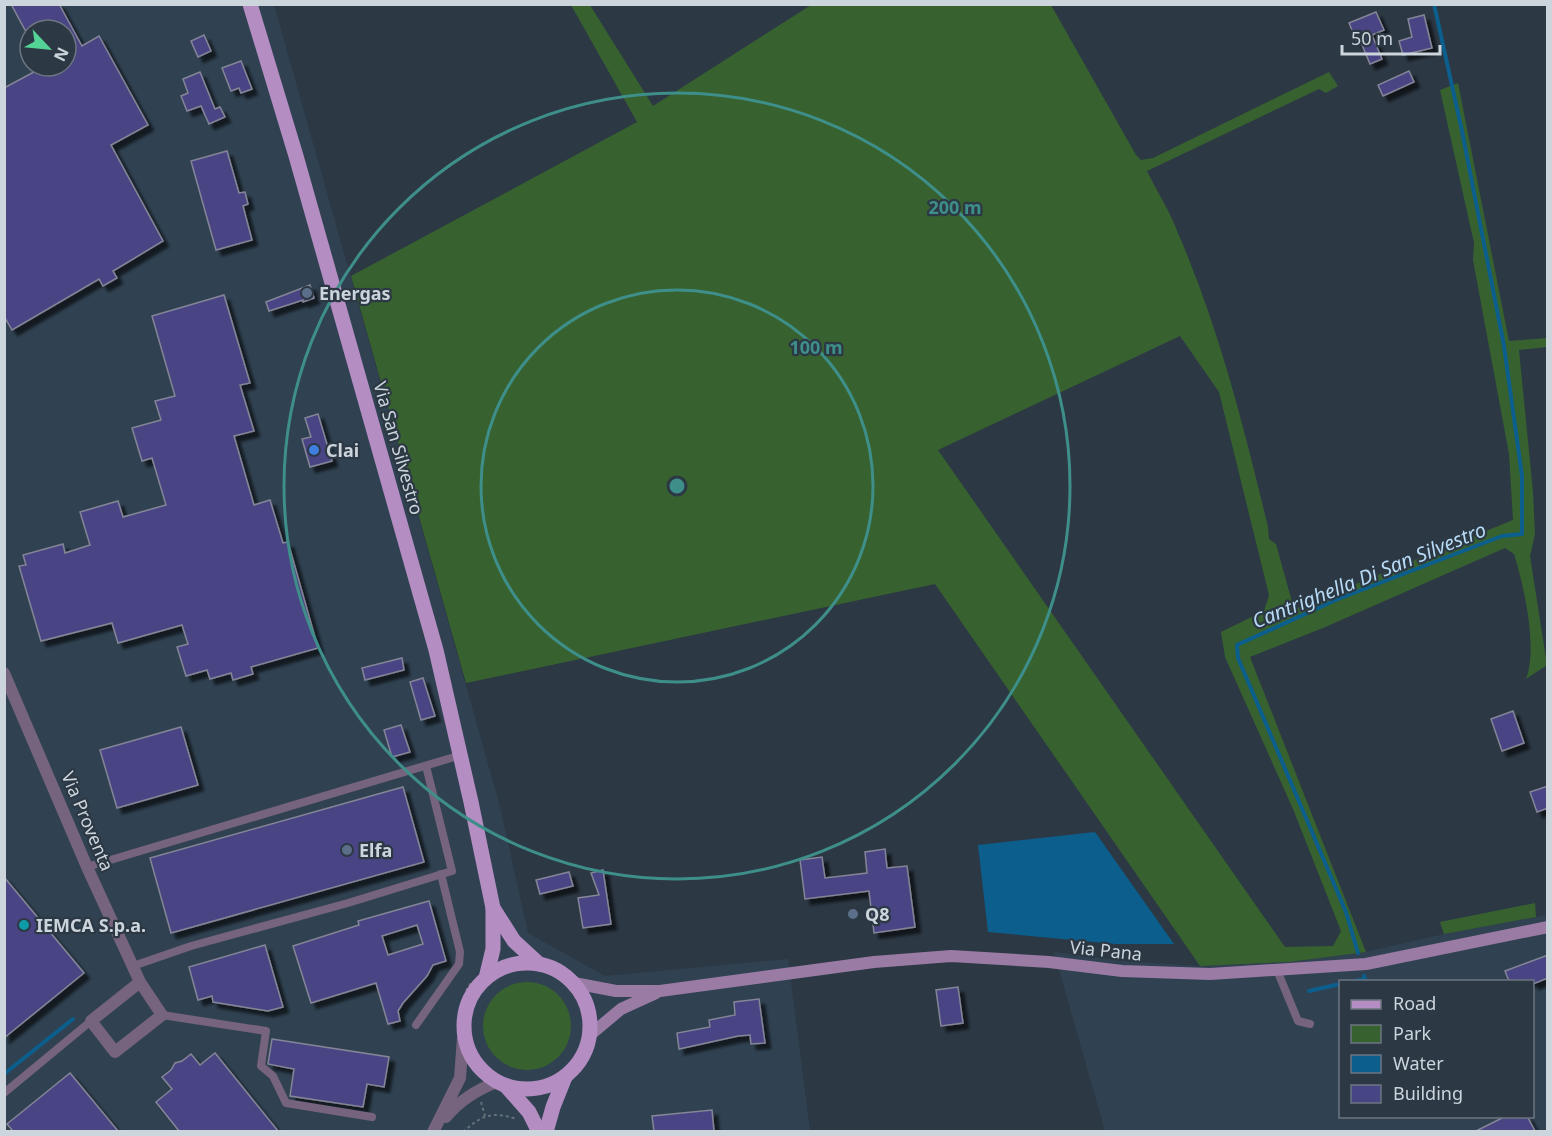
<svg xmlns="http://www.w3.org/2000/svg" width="1552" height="1136" font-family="'Noto Sans',sans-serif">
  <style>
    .built { fill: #304252; fill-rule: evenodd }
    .green { fill: #37622f; fill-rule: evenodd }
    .water { fill: #0c5e8c }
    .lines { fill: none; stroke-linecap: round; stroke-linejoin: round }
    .stream { stroke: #0c5e8c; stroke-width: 4 }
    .building { fill: #484584; stroke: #848596; stroke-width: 1.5; fill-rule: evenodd; filter: url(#shadow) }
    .path { stroke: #65707a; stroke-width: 2; stroke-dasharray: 3 3; stroke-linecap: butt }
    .lane { stroke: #76637d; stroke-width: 8 }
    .street { stroke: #76637d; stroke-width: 12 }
    .secondary { stroke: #997ba4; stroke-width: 12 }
    .primary { stroke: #b48dc2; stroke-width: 15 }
    .ring { fill: none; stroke: #3e8e8a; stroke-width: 3 }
    .service-dot { fill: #5c6f8a; stroke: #2c3844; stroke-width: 2 }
    .shop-dot { fill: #3f7fe0; stroke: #2c3844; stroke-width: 2 }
    .culture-dot { fill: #0f9aa8; stroke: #2c3844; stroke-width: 2 }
    .labels { text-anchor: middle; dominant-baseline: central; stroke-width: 4.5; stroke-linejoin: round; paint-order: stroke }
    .poi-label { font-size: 18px; font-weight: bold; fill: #ccd4dc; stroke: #2c3844; text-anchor: start }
    .street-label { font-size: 18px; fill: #ccd4dc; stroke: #2c3844 }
    .water-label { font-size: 20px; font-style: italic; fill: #b7daf5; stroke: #2c3844 }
    .centre { fill: #3e8e8a; stroke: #2c3844; stroke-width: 3 }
    .ring-label { font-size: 18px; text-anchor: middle; font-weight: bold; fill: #3e8e8a; stroke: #2c3844; stroke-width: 4.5; stroke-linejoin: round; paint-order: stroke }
  </style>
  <defs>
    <filter id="shadow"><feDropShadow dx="5.5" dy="5.5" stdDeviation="1.5" flood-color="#0009"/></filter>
  </defs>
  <rect width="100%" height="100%" fill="#2c3844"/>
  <g class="built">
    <path d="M5,5H274L499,803L528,933L605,976L788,959L810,1131L5,1132ZM30,30H66V66H30Z"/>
    <path d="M1547,915V1131H1105L1054,952L1123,961L1200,966L1288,962L1366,952L1444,934ZM1340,982H1532V1116H1340Z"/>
  </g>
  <g class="green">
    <path d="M571,5H590L653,106L811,5H1051L1136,155L1141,160L1153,158L1329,72L1338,86L1326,93L1319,89L1147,171C1157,192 1170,211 1178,233C1219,328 1244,427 1268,527L1269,539L1276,544L1294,609L1513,520L1509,454L1473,260L1474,243L1440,90L1458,83L1509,341L1547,338V347L1519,350L1533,492L1535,534L1530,556L1547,665L1526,679C1538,648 1524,586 1514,554L1505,548L1323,628L1250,657L1366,952L1289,962L1200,966L935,584L466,683L351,276L637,122ZM1180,336L1219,392L1269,595L1264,611L1221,632L1225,657L1293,809L1341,931L1333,946L1285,947L938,450Z"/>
    <polygon points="1535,903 1536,917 1444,934 1440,922"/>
    <circle cx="527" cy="1026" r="44"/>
  </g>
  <polygon class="water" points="1095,832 1174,944 1116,944 988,932 978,845"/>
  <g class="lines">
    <g class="stream">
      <polyline points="1358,953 1346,912 1238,658 1237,645 1338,599 1502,536 1522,534 1522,476 1504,346 1462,131 1434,4"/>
      <polyline points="1351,982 1365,979 1364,976"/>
      <polyline points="1309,991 1340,984"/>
      <polyline points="4,1074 73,1019"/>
    </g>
  </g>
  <g class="building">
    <polygon points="11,4 59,4 82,46 99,36 148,125 111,145 163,241 113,271 117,278 103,286 99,279 12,330 4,316 4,88 45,66 66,66 66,30 25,30"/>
    <polygon points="1376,12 1384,30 1372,35 1382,59 1370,64 1360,40 1357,42 1349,23"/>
    <polygon points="1424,15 1432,48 1403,55 1399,41 1412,37 1408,19"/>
    <polygon points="204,35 211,51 198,57 191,41"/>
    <polygon points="241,61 252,89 241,93 239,88 231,91 222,68"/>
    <polygon points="1409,71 1414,82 1383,96 1378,85"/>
    <polygon points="200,72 215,109 220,107 225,117 209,124 201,106 187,111 181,96 188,93 183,79"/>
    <polygon points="227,151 239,193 245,192 248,204 243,206 252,240 216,250 191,161"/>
    <polygon points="310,285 314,298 303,302 303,300 269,311 266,302"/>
    <polygon points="224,295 250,383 240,385 254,431 234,436 254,505 270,500 283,543 288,542 318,648 251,667 253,674 233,680 231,673 210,679 207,670 186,676 177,647 188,644 182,625 118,643 112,623 41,641 19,566 26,565 23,555 63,544 65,553 90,545 80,512 118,501 123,517 166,505 152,458 142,461 132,428 161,420 155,401 175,396 152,316"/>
    <polygon points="318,414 332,461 310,467 302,439 311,437 305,418"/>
    <polygon points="402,658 404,670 365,680 362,668"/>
    <polygon points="423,678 435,716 421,720 410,682"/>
    <polygon points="1513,711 1524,743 1502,751 1491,719"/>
    <polygon points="401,725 410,752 392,757 384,730"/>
    <polygon points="181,727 198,785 117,808 100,750"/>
    <polygon points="1548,786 1548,808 1537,812 1530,792"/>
    <polygon points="403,787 424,862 171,933 150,858"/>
    <polygon points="885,849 887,868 907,866 915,927 874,933 869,891 805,899 800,860 822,857 825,878 867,873 865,852"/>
    <polygon points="603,870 611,924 583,928 578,898 599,895 591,873"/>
    <polygon points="569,872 573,886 540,894 536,880"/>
    <polygon points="4,877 84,973 4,1038"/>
    <path d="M429,901L446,961L433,965L427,976L403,1003L398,1011L400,1021L388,1024L376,983L311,1003L293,946L359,925L358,921ZM417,925L423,944L388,955L382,936Z"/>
    <polygon points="265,945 283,1007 268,1011 213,1002 212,996 198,1000 189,967"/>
    <polygon points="1548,955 1548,978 1533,984 1533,981 1509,981 1505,971"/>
    <polygon points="958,987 963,1023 941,1026 936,990"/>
    <polygon points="759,999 765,1043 751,1044 750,1035 738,1036 679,1049 677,1033 710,1027 709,1020 735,1015 734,1002"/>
    <polygon points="272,1039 389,1057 384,1087 367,1084 363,1107 290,1096 294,1069 268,1064"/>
    <polygon points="215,1053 278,1131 179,1131 156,1102 172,1089 162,1077 171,1070 175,1063 182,1061 191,1054 200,1065"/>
    <polygon points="70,1073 118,1131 13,1131 7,1124"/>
    <polygon points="712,1110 714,1131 654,1131 652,1116"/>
    <polygon points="1506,1116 1527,1116 1535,1131 1476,1131"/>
  </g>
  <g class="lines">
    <g class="path">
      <polyline points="459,1014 467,989 472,981"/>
      <polyline points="481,1102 485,1116"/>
      <path d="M463,1132C482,1115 491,1111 517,1119"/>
    </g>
    <g class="lane">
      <polyline points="87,867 461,755"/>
      <polyline points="133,966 191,946 348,903 452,871 426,766"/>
      <polyline points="1277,970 1298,1021 1310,1024"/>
      <polyline points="162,1015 266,1031 261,1066 273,1076 286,1103 372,1117"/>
      <polyline points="416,1025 459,964 460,952 441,874"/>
      <polyline points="4,1093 91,1021"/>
    </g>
    <g class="street">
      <polyline points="4,673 87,867 140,982 162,1015 115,1052 91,1021 140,982"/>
      <path d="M446,1117C460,1100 476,1090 497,1082"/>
      <polyline points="433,1132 460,1078 464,1024"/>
    </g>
    <g class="secondary">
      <polyline points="574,983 616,991 660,991 874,962 951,956 1049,962 1122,971 1210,974 1366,964 1548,927"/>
      <polyline points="590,1035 621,1009 656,993"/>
    </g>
    <g class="primary">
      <polyline points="250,4 296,156 436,650 471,802 493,908 493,949 486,978"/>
      <polyline points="493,908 514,941 539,964"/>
      <circle cx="527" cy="1026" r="63"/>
      <polyline points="506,1086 529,1112 539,1132"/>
      <polyline points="546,1132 553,1107 565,1077"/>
    </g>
  </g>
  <g class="ring">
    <circle cx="677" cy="486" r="196"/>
    <circle cx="677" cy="486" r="393"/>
  </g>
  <g class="service-dot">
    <circle cx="307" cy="293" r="6"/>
    <circle cx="347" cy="850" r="6"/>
    <circle cx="853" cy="914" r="6"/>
  </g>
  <circle class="shop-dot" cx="314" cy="450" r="6"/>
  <circle class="culture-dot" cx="24" cy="925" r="6"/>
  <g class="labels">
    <g class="poi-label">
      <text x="319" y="293">Energas</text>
      <text x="326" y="450">Clai</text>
      <text x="359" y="850">Elfa</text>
      <text x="865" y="914">Q8</text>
      <text x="36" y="925">IEMCA S.p.a.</text>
    </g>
    <g class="street-label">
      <text transform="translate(399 448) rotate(74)">Via San Silvestro</text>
      <text transform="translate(88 821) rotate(67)">Via Proventa</text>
      <text transform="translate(1106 950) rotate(6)">Via Pana</text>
    </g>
    <g class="water-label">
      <text transform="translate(1369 575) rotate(-22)">Cantrighella Di San Silvestro</text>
    </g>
  </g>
  <circle cx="677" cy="486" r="9" class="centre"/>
  <g class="ring-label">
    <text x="955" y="214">200 m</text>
    <text x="816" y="354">100 m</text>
  </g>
  <rect width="1552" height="1136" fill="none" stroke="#ccd4dc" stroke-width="12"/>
  <rect x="1339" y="980" width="195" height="138" fill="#2c3844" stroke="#6c7681" stroke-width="1.5"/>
  <rect x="1351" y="1000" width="30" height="9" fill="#b48dc2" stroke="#6c7681" stroke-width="1.5"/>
  <text x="1393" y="1010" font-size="18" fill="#ccd4dc">Road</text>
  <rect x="1351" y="1025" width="30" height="18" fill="#37622f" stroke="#6c7681" stroke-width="1.5"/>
  <text x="1393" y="1040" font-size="18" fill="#ccd4dc">Park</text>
  <rect x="1351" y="1055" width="30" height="18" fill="#0c5e8c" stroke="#6c7681" stroke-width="1.5"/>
  <text x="1393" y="1070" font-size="18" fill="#ccd4dc">Water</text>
  <rect x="1351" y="1085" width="30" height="18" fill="#484584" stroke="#6c7681" stroke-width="1.5"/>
  <text x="1393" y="1100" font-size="18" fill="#ccd4dc">Building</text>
  <g transform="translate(48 48) rotate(116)"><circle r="28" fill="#2c3844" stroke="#6c7681" stroke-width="1.5"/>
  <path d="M0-4.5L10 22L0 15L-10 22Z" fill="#54d396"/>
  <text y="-9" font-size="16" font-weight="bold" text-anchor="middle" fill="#ccd4dc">N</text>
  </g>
  <path d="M1342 45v9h98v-9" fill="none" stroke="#ccd4dc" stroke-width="3"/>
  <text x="1351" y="45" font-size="18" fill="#ccd4dc" stroke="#2c3844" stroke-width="4.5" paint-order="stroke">50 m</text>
</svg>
